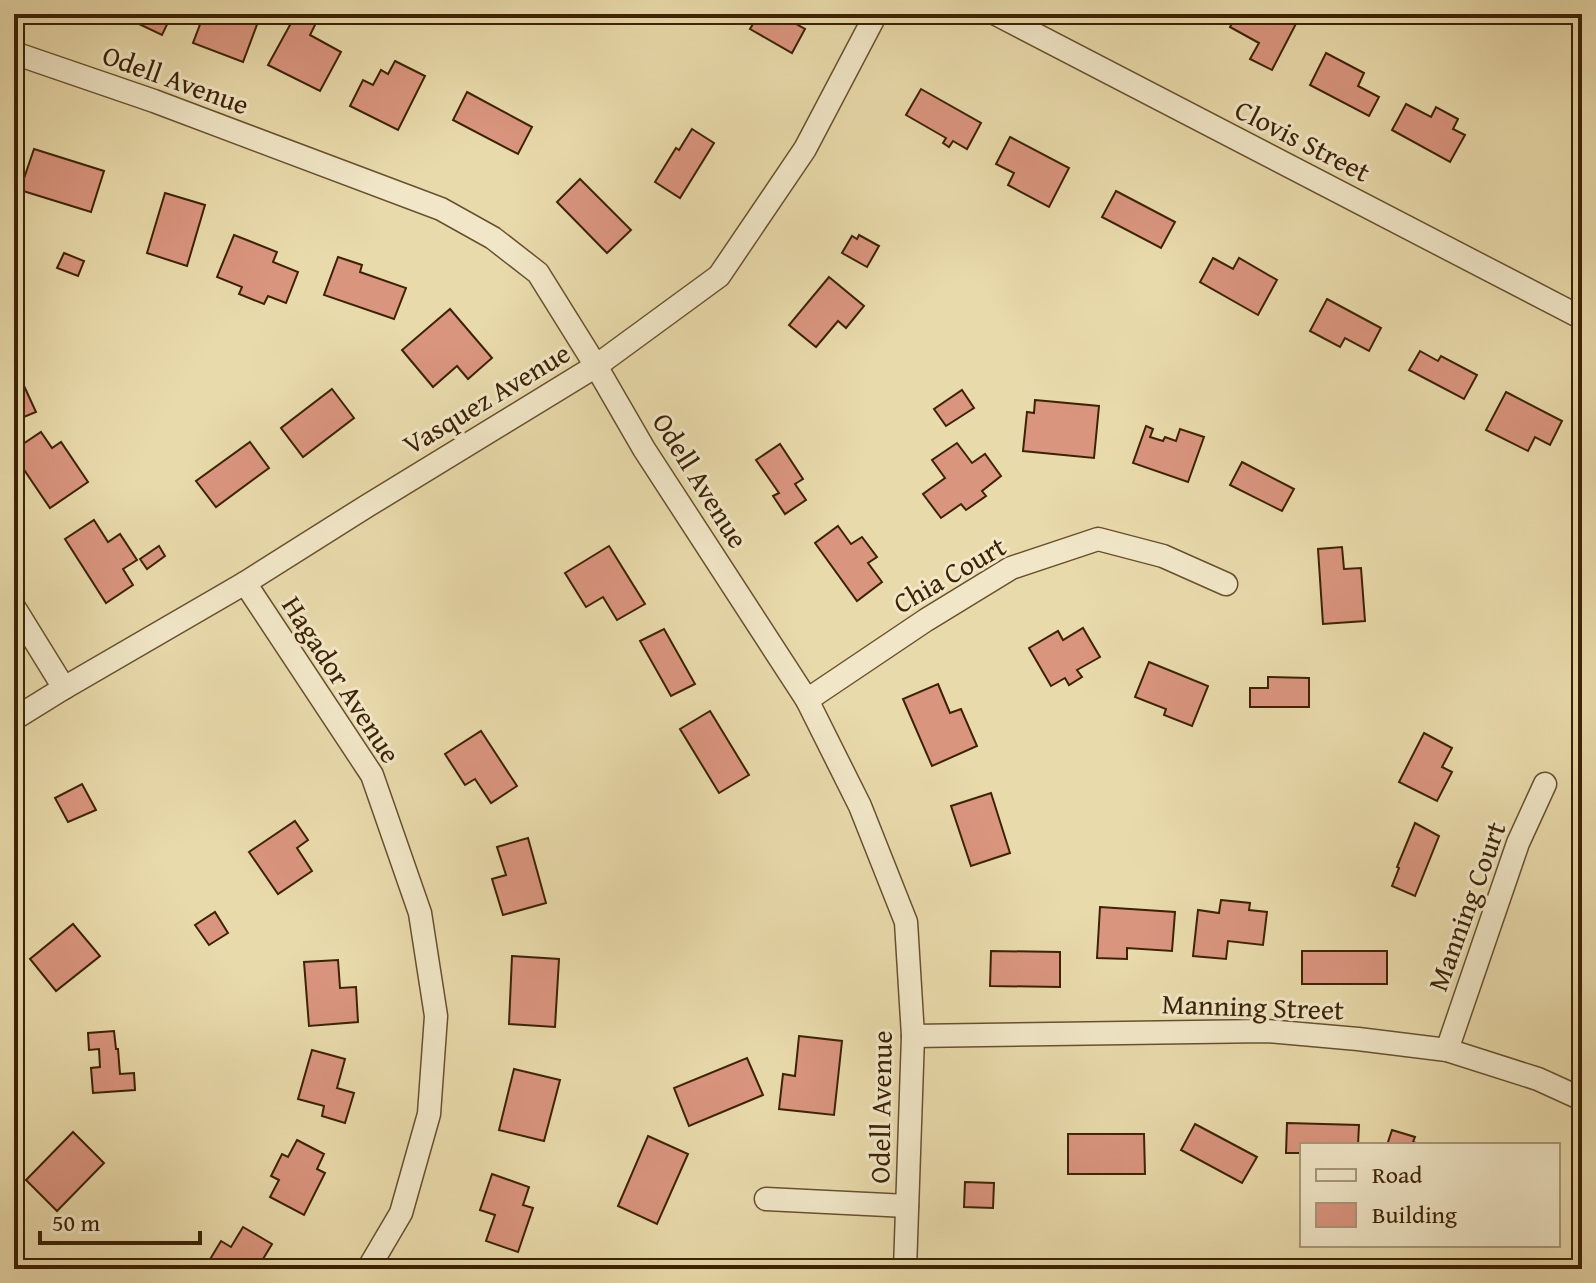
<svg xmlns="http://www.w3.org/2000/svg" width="1596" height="1283" font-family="'Gentium Book Plus',serif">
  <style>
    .building { fill: #da957f; stroke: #3d2205; stroke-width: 2 }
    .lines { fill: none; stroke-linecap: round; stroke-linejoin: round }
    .minor-casing { stroke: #68502e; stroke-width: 25 }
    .minor { stroke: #f1e7c8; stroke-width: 22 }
    .labels { text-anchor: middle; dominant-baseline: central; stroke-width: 6; stroke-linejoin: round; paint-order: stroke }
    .street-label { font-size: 28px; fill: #3d2205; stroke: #f1e7c8 }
  </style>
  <rect width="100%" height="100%" fill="#e9daab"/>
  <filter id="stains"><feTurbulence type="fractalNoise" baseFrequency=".0025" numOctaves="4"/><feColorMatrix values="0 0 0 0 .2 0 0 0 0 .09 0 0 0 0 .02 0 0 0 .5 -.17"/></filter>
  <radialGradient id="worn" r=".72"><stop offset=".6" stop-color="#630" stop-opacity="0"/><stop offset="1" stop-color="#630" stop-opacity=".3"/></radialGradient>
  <g class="building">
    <polygon points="118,14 172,14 162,35"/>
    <polygon points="204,14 261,14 243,62 193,43"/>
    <polygon points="296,14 309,14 318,19 310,35 341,52 320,91 268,65"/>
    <polygon points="736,14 778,14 805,29 792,53 750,29 753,24"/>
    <polygon points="1237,14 1291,14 1299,18 1272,70 1250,59 1259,43 1230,27"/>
    <polygon points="1326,53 1364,73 1358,86 1379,97 1369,116 1310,85"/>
    <polygon points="395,61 425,76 398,130 350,106 363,80 373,85 381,70 388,74"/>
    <polygon points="921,89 981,123 967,149 953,141 949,147 943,143 946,138 906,115"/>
    <polygon points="467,92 532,127 518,154 453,120"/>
    <polygon points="1406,104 1431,117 1436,107 1458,119 1453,129 1465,135 1450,162 1392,130"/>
    <polygon points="692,129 714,143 680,198 655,182 676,148 679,150"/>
    <polygon points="1010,137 1069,168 1049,207 1008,185 1014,173 996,164"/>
    <polygon points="34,149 104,171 91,212 20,190"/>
    <polygon points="580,179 631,230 607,253 557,202"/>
    <polygon points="1116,191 1175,222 1161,248 1102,217"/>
    <polygon points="165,193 205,205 187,266 147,253"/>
    <polygon points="234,235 277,252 273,262 298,272 286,303 268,296 264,304 239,294 242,287 217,277"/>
    <polygon points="859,235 879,246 867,267 842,253 852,236 857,239"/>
    <polygon points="64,253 84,261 78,276 57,268"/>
    <polygon points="338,257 362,265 360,272 406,288 394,319 324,295"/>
    <polygon points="1213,258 1233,269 1239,258 1277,280 1258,315 1200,282"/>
    <polygon points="829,277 864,306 846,328 838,321 816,347 789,325"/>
    <polygon points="1327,299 1381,328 1369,351 1345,338 1340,347 1310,331"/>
    <polygon points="450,309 492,358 468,379 457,366 433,387 402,350"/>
    <polygon points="1420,351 1438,361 1441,356 1477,375 1464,399 1409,370"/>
    <polygon points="14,364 36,412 14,421"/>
    <polygon points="332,389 354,418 303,457 281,428"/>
    <polygon points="962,390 974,408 946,426 934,409"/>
    <polygon points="1506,392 1562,421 1550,445 1535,437 1528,451 1486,430"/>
    <polygon points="1035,400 1099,406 1094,458 1023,451 1027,412 1034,413"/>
    <polygon points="1146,426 1153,429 1150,437 1163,441 1165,437 1176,441 1180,429 1204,437 1188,482 1133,463"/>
    <polygon points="41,432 52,448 61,442 88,482 50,508 14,455 14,450"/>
    <polygon points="250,442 269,468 216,507 196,481"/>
    <polygon points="957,443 972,463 985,454 1001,476 982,491 986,496 966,510 961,504 941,518 923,494 945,478 932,460"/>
    <polygon points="780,444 803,479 795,484 806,500 785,514 773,496 779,493 756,460"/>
    <polygon points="1242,462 1294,489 1282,511 1230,485"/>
    <polygon points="94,520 108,542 120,534 137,560 123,569 133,585 106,603 65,539"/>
    <polygon points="838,526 851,544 862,537 877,557 868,563 882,582 857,601 815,543"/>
    <polygon points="159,546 165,556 147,569 140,559"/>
    <polygon points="609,546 645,604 617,620 603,597 586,607 565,573"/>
    <polygon points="1342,547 1344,569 1361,568 1365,621 1323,624 1318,549"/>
    <polygon points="1083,628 1100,657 1077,670 1082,677 1069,685 1065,678 1051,686 1029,648 1058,631 1063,640"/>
    <polygon points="664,629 695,684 671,696 640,641"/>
    <polygon points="1149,662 1208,686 1192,726 1164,715 1166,709 1135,697"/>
    <polygon points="1268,677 1309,678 1309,707 1250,707 1250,688 1268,688"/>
    <polygon points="938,684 950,713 961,709 977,746 932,766 903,699"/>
    <polygon points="710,711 749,775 719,793 680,729"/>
    <polygon points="481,731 517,786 491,803 475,779 465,785 445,754"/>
    <polygon points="1424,733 1452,748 1442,767 1452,772 1437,801 1399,782"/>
    <polygon points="82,784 96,810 68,822 55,798"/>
    <polygon points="991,793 1010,853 971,866 951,806"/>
    <polygon points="295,821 308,840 297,848 312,871 278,894 249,852"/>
    <polygon points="1415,823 1439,836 1415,896 1392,886 1399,868 1397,867"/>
    <polygon points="528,838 546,903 503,915 492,879 506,875 497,847"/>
    <polygon points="1221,900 1250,903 1249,910 1267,912 1263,945 1228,941 1226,959 1193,956 1198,910 1219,913"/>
    <polygon points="1100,907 1175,912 1172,951 1127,948 1127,959 1097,958"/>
    <polygon points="215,912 228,933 209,945 195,925"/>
    <polygon points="73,924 100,956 56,991 30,959"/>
    <polygon points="991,951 1060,952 1060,987 990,986"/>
    <rect x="1302" y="951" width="85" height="33"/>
    <polygon points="512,956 559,959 555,1027 509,1024"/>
    <polygon points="338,960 340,988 356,987 358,1022 309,1026 304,962"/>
    <polygon points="114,1031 116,1049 118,1049 120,1074 134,1073 135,1090 93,1093 91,1068 100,1067 99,1049 89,1050 88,1033"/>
    <polygon points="799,1036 842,1041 834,1115 779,1109 783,1074 795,1076"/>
    <polygon points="312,1050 345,1059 337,1088 354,1093 345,1123 322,1116 324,1106 298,1099"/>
    <polygon points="747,1058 763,1095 689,1126 674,1088"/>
    <polygon points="514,1069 560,1080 544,1141 499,1130"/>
    <polygon points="1287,1123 1359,1125 1358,1145 1302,1145 1302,1153 1286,1153"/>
    <polygon points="1195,1124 1257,1157 1242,1183 1181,1150"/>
    <polygon points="1392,1130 1415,1137 1413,1142 1423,1145 1387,1145"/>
    <polygon points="73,1132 104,1163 57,1211 26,1180"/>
    <polygon points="1068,1134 1144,1134 1145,1174 1068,1174"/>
    <polygon points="648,1136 688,1154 657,1224 618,1206"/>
    <polygon points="297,1140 324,1154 317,1169 325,1173 304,1215 270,1197 279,1180 271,1176 282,1154 288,1157"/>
    <polygon points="492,1174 529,1187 523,1205 533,1208 518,1252 486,1241 495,1215 480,1210"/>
    <polygon points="965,1182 994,1183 993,1208 964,1207"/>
    <polygon points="243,1227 272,1244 257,1269 216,1269 218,1267 209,1261 221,1241 231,1247"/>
  </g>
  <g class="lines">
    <g class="minor-casing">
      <g id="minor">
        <polyline points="996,14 1582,318"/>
        <polyline points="14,53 154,101 441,209 493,238 538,273 596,366 644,449 807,700 860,806 906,922 913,1036 905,1269"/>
        <polyline points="245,583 372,775 420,913 436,1016 429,1114 401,1213 368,1269"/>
        <polyline points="14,607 64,688"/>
        <polyline points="807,700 926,620 1011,568 1098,539 1163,556 1226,584"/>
        <polyline points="14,719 64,688 245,583 367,506 596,366 719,276 805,149 876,14"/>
        <polyline points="913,1036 1267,1031 1358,1039 1447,1050 1538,1079 1582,1099"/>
        <polyline points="1447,1050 1518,843 1545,784"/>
        <polyline points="766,1199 907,1206"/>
      </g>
    </g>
    <use href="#minor" class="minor"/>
  </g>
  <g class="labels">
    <g class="street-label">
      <text transform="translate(176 79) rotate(20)">Odell Avenue</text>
      <text transform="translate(1303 140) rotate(27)">Clovis Street</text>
      <text transform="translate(486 398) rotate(-31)">Vasquez Avenue</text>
      <text transform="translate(701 480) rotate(58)">Odell Avenue</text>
      <text transform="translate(949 574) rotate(-30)">Chia Court</text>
      <text transform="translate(342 679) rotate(57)">Hagador Avenue</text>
      <text transform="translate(1466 906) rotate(-70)">Manning Court</text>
      <text transform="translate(1253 1006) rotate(2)">Manning Street</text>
      <text transform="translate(880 1107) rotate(-89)">Odell Avenue</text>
    </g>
  </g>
  <rect width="1596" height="1283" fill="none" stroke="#e9daab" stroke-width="48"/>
  <rect x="16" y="16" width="1564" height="1251" fill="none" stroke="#3d2205" stroke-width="4"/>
  <rect x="24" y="24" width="1548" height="1235" fill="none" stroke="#3d2205" stroke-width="2"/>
  <rect x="1300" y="1143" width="260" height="104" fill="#f1e7c8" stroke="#a9987a" stroke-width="2"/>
  <rect x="1316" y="1169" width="40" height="12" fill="#f1e7c8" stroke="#a9987a" stroke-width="2"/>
  <text x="1372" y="1183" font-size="24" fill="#3d2205">Road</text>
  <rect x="1316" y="1203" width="40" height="24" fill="#da957f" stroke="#a9987a" stroke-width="2"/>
  <text x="1372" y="1223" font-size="24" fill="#3d2205">Building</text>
  <path d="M40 1231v12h160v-12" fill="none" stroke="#3d2205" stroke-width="4"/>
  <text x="52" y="1231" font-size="24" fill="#3d2205" stroke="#f1e7c8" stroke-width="6" paint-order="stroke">50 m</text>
  <rect width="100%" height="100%" filter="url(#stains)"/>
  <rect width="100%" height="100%" fill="url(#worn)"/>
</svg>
